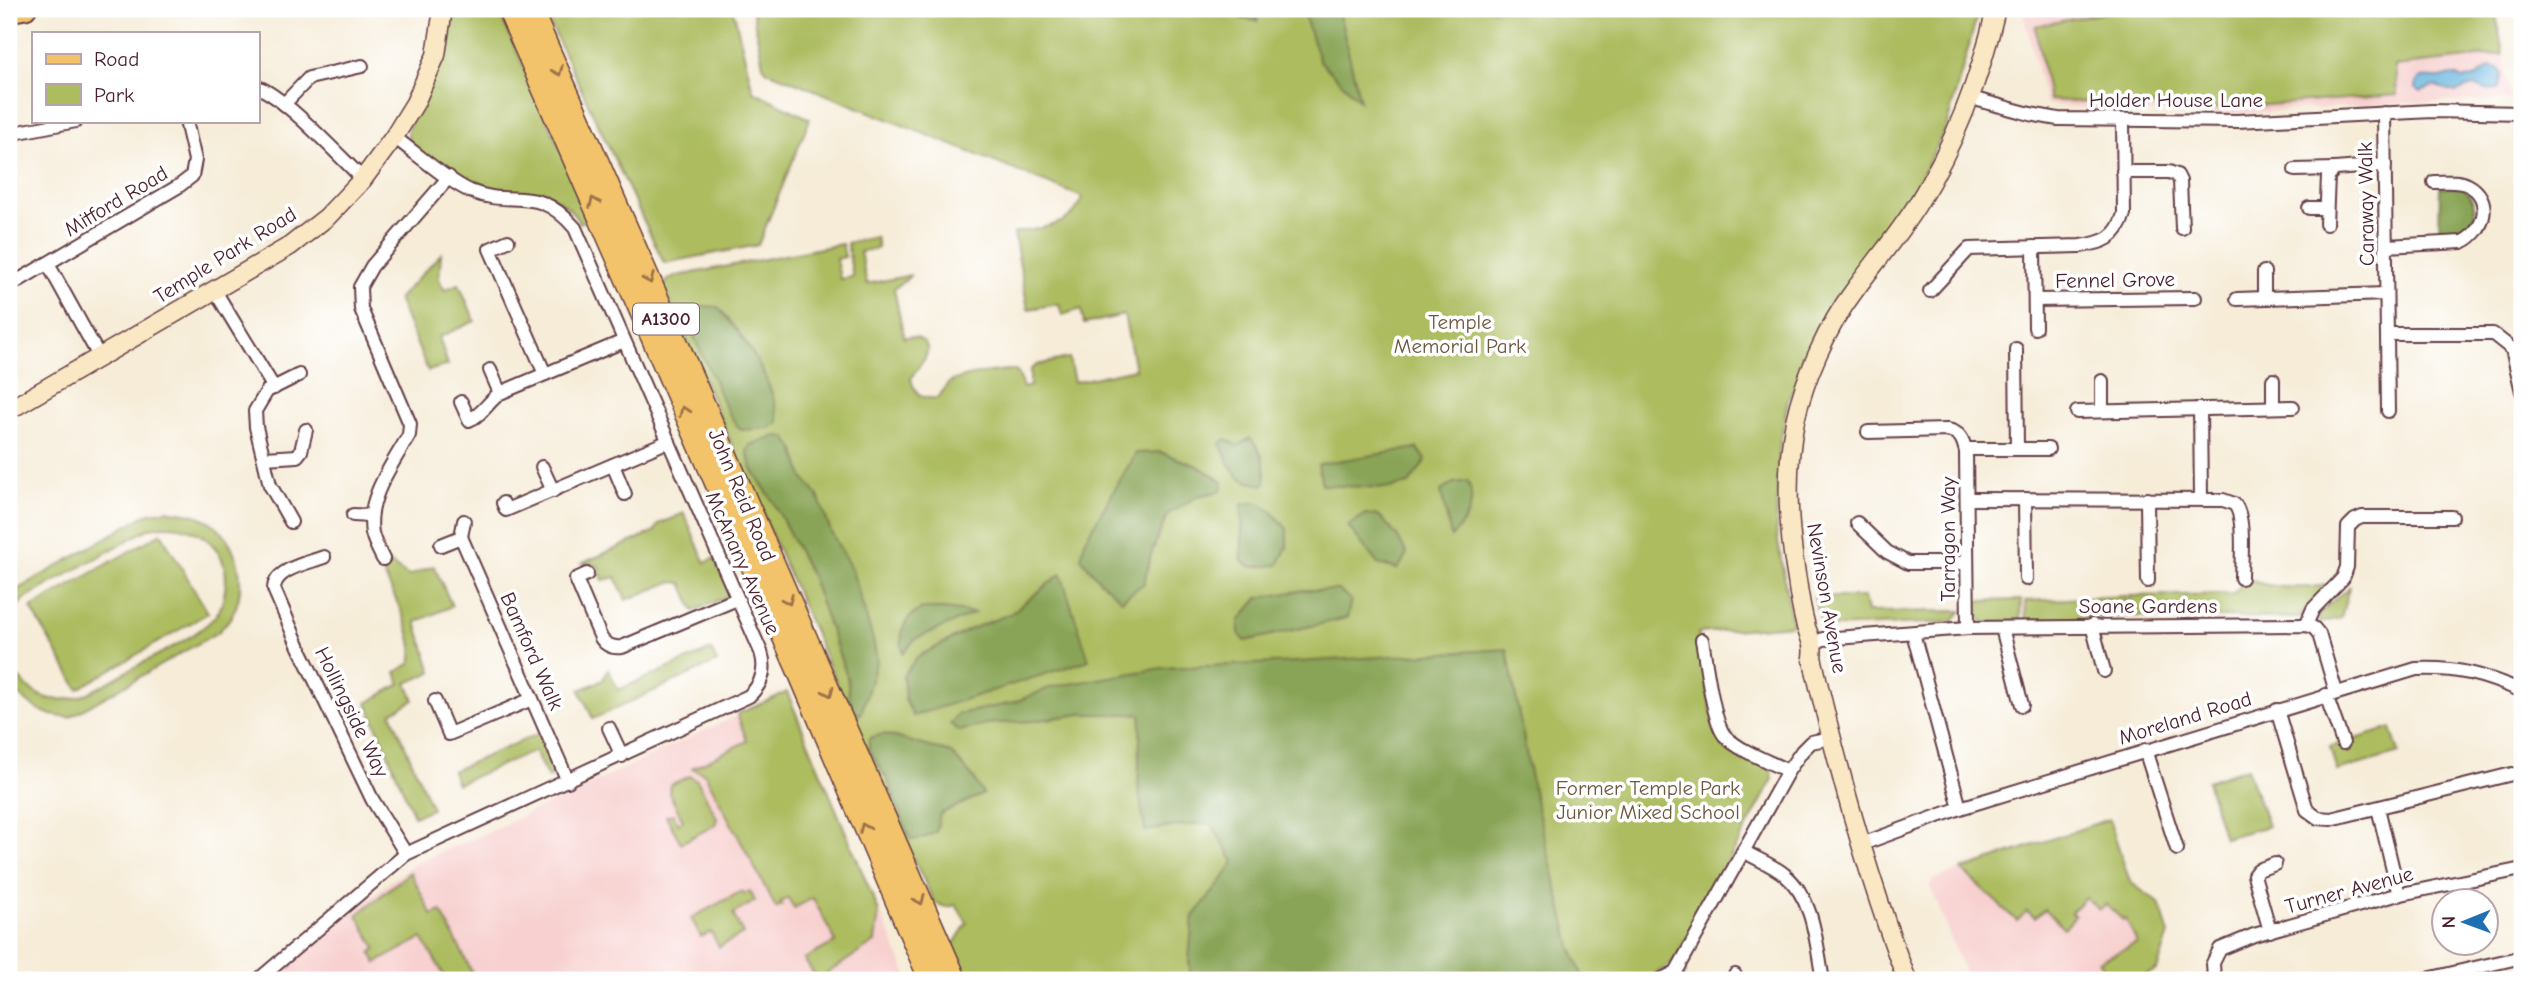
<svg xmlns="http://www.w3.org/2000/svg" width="2531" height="989" font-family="'Comic Neue',sans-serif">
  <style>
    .built { fill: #f7d0cf }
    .green { fill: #acbc5f; stroke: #7b6e45; stroke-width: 2 }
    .forest { fill: #89a456; stroke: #6a6240; stroke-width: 2 }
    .water { fill: #61b2dc; stroke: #566884; stroke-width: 2 }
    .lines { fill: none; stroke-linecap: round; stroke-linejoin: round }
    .street-casing { stroke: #643e45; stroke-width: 16 }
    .secondary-casing { stroke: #643e45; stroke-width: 21 }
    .primary-casing { stroke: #643e45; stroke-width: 23 }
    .highway-casing { stroke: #643e45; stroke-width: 26 }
    .street { stroke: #fff; stroke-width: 12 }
    .secondary { stroke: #fae7c3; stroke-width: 18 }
    .primary { stroke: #f2c36a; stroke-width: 19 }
    .highway { stroke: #f2c36a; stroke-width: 23 }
    .oneway { stroke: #9e714a }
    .labels { text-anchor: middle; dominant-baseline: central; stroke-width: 7; stroke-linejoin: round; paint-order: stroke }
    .shield { fill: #fff; stroke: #80626b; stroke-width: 2 }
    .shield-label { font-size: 19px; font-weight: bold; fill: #4a1f2b }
    .street-label { font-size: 21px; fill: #4a1f2b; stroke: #fff }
    .park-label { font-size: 21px; fill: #6c563d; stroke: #fff }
  </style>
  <rect width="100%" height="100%" fill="#fff"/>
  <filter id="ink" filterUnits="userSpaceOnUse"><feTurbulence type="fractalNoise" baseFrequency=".0143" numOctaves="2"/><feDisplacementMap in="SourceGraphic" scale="14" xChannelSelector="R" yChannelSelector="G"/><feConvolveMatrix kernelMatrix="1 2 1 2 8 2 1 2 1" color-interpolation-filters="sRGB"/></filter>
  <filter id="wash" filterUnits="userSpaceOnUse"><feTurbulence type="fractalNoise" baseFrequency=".00686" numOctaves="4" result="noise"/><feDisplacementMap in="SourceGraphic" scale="28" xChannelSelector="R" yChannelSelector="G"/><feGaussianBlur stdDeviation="1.57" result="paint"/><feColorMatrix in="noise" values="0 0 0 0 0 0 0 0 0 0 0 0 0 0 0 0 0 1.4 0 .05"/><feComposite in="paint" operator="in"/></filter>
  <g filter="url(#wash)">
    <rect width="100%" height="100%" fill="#f6ecd8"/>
    <g class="built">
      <polygon points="2022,9 2495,9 2511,100 2402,103 2225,114 2101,110 2046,104"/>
      <polygon points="787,692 909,980 271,980 286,960 418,861 480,836"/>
      <polygon points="2109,819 2130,882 2159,903 2169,934 2157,970 2133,980 1967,980 1930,885 1933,880"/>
    </g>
    <g class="green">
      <path d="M456,9H498L591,218L579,223C560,182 510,198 476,187C460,182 420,153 408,141V128L443,56Z"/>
      <polygon points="543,9 733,9 753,91 810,119 758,245 664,263"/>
      <path d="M752,9H1979L1946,128L1907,204L1829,315L1788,400L1779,449L1776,529L1792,625L1698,633L1713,721L1771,769L1773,779L1675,960L1664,969L1643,980H965L951,948L967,923L956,905L946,907L935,903L902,836L897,817L876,774L663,286L669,279L677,276L842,244L845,257L836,259L840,279L853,277L847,243L876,237L878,248L860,252L867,284L911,275L894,289L904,338C910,336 915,336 921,340C938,351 916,367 911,379C915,395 922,399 938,398C942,393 944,388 948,384C957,375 1002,370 1015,370L1019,375L1023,388L1030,386V370L1037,365L1069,358L1074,382L1135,369L1124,315L1084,324L1081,309L1062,315L1059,304L1028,309L1014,233C1040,227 1074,228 1082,197L767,71L763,65Z"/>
      <polygon points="2125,9 2495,9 2503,54 2395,66 2397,95 2214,109 2049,100 2035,26"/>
      <polygon points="441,254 439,279 444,290 459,284 475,321 439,337 448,365 428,371 398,299"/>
      <path d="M167,510C182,513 197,513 209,521C238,540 249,585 232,615C229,621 223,626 218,632L70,717C43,718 27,703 9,685V663C18,679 32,696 52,699C62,700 75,699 84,695C100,688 115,678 131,669C153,657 201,635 216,615C221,609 224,597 225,590C233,545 190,518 150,528L27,597L15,608L9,625V598L20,588L147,514Z"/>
      <polygon points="684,513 705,563 715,558 731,595 694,611 682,583 671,582 626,600 616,577 603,580 598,566 583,563 654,532 659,524"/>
      <polygon points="161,533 208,613 78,689 31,608"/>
      <path d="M383,559L409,576L434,566L452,606L416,622L432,672L407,683L414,700L391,713L432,809L414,816L367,703L400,684L396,672L411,663C419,637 389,587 378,562Z"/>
      <path d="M2247,579C2271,589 2301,589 2328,585L2299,618L2130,616V596L2233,594Z"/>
      <polygon points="2349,587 2341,618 2319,623 2319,613"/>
      <polygon points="2126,596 2126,616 2026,621 2025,601"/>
      <polygon points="1814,597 1864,597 1867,612 1962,611 1952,622 1832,627 1821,622"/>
      <polygon points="2021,600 2020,621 1984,623 1976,612 1976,601"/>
      <polygon points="711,650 717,662 593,719 580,690 603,680 608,669 618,690"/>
      <polygon points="787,692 879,912 875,942 821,977 813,973 804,959 836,942 813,898 794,908 788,898 780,902 782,905 776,908 705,774 692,768 747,741 737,714"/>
      <polygon points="2391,728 2399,753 2337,771 2330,747"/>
      <polygon points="540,733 559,774 548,778 534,751 457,784 452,771"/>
      <polygon points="2247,768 2268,826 2224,838 2207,781"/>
      <polygon points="689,776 697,780 717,818 715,825 681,843 666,816 673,814 678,823 683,820 669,793 670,785"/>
      <polygon points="2109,819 2130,882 2159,903 2169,934 2157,970 2133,980 2112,980 2099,961 2137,943 2126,919 2123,920 2106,904 2099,910 2085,897 2071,912 2075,916 2064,928 2044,909 2035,918 2027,911 2017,921 1962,870"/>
      <polygon points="410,872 432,915 441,911 472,972 458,980 447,980 422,938 376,963 371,953 376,948 357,915"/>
      <polygon points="742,891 744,894 750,891 755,901 733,914 743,934 719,947 711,932 701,937 691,918"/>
    </g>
    <g class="forest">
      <path d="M1131,9H1184C1165,19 1151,21 1131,9Z"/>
      <polygon points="1228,9 1255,9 1258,21 1243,19"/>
      <polygon points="1302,9 1338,9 1360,101 1319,60"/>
      <path d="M2440,187L2464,188C2478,204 2478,216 2466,234L2439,239Z"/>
      <path d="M703,306L718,307C744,336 775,382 778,422L769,428L741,430C726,414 721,396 712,376C703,355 692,337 686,314Z"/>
      <polygon points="777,436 786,437 795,451 803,477 818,496 831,532 852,570 873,640 877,660 861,714 855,713 850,704 847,677 812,578 774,503 752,469 747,452 750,445"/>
      <path d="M1250,438C1264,453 1266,465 1265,485C1231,481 1234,471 1220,444L1226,439L1238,446Z"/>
      <polygon points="1417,448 1426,460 1409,484 1388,488 1322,485 1318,464"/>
      <polygon points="1160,452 1198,466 1223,482 1221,491 1198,496 1167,515 1151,554 1144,583 1122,600 1100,581 1081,558 1085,540 1136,453"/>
      <path d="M1468,481C1477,504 1467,521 1451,537L1441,491L1453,483Z"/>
      <polygon points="1256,502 1271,511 1287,529 1287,547 1278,565 1251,567 1242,561 1242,504"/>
      <polygon points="1366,514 1380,516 1397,536 1407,554 1398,569 1378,564 1348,526"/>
      <polygon points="1061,574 1089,660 913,716 905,699 903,676 917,657 971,629 1010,614"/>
      <polygon points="1304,590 1338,590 1351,600 1347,618 1245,641 1239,633 1239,621 1258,598"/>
      <path d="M922,609H945L975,613L915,639L903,653C899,632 902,619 922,609Z"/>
      <polygon points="1507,649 1534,795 1571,946 1584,980 1191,980 1189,960 1193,916 1218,886 1234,862 1211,823 1177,826 1145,831 1138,785 1141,714 1081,714 1033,721 986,724 960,731 950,724 958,714 1012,703 1052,687 1162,668 1298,662"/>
      <polygon points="884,734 951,753 973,777 983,794 940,814 936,832 921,839 910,839 887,779 869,750 869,738"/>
    </g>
    <path class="water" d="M2490,67L2499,69L2502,74L2498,89L2488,90L2473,86L2456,92L2435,86L2421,91L2416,88V83L2420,78C2426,77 2433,78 2439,78C2449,77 2453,71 2462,79L2474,78Z"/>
  </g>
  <g filter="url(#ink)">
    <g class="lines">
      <g class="street-casing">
        <g id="street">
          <path d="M257,87C283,95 341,158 363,179"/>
          <polyline points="1971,98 2030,114 2058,119 2237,121 2432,111 2522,113"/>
          <polyline points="284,104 309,78 362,66"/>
          <polyline points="2384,113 2388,411"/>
          <polyline points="9,134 76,121"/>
          <polyline points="2295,170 2335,169"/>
          <polyline points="2123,172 2169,172 2177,175 2180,181 2182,228"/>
          <polyline points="2309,208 2326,208"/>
          <polyline points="2326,224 2328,176 2335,169 2385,165"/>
          <polyline points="508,241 490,249 545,374"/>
          <path d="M2386,246L2462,242C2486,231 2493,198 2468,185C2458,180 2445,182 2434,182"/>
          <polyline points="2034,247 2035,328"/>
          <polyline points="48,264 99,356"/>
          <polyline points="2264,272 2264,298"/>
          <polyline points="9,286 179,186 192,176 195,160 186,121"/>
          <polyline points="215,291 274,388"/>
          <path d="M1930,291L1969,249L2080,246C2104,243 2117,238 2124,214L2123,120"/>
          <polyline points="2237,299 2386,294"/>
          <polyline points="2035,300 2195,298"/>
          <polyline points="2387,334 2493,334 2512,349 2522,392"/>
          <polyline points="2016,349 2017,449"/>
          <polyline points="490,370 500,393"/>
          <polyline points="2273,380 2273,407"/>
          <path d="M461,402L469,420C482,415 488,402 500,393L624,341"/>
          <polyline points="2200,409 2201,498"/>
          <polyline points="2102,411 2102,381"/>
          <polyline points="2077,412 2293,407"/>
          <path d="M1868,432L1947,430C1960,432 1963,439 1966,452L1968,628"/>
          <polyline points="1966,449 2048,449"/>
          <polyline points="265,458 297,456 301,451 306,430"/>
          <polyline points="613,465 625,494"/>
          <polyline points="542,467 553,491"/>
          <path d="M1967,499L2223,500C2226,501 2232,503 2234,504C2246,515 2241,562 2241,578"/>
          <polyline points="2025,499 2026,579"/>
          <polyline points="2147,499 2148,581"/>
          <polyline points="503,503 506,510 669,441"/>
          <polyline points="353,515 371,516"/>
          <polyline points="291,522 270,485 256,427 255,411 267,391 299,375"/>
          <polyline points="1857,523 1887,552 1908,563 1967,563"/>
          <polyline points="461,537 568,781"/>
          <polyline points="441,545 461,537 464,521"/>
          <path d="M324,557C308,563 274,569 274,589L299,647L372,799L406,854"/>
          <path d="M383,559C379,551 374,542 372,533C366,498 393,464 409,435L410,424L361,309L360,287L372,266L449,177"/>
          <path d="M587,574L576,579L601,638C606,646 613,648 622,647L737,599"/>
          <polyline points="2092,625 2104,671"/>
          <polyline points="2306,625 2313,609 2343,578 2347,567 2348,527 2355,520 2362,517 2452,517"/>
          <polyline points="2002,628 2022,705"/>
          <polyline points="1913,633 1960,808"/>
          <path d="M1702,640C1706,660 1713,724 1725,736C1739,751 1770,762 1788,771"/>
          <polyline points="1814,644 1823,639 1968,628 2306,625 2314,628 2319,634 2336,692"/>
          <polyline points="2326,695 2343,743"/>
          <polyline points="435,701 449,734 532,699"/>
          <polyline points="2277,710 2307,810 2318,818 2331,819 2512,774"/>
          <polyline points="609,728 622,756"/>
          <polyline points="2145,750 2177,849"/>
          <polyline points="2378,808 2399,895"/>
          <path d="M1862,844L1960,808L2416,669C2458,667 2484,675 2522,691"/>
          <path d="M1743,851C1757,859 1773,865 1785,875C1815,900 1816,945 1823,980"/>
          <polyline points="2270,931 2254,875 2258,870 2275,864"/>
          <polyline points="1735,975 1736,980"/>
          <path d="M258,980L406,854L749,696C762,684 767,670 761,652L575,228C536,182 513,209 470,191C446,180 416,153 394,137"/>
          <polyline points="1660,980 1676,972 1788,771 1802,751 1811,742 1831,738"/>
          <polyline points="2214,980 2213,963 2220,949 2254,935 2392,896 2522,869"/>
          <polyline points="2423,980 2522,957"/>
        </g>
      </g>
      <g class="secondary-casing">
        <g id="secondary">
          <polyline points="9,410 290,246 327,217 363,179 394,137 415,103 436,55 443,9"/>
          <path d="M1907,980C1867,876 1837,766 1812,657C1814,644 1810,639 1806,627C1802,612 1799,595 1797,580C1788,529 1785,472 1795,421C1804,379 1828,325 1854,291C1875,262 1898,235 1917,205C1955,144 1980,79 1996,9"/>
        </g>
      </g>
      <g class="primary-casing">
        <polyline id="primary" points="9,12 26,9"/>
      </g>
      <g class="highway-casing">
        <g id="highway">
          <polyline points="509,9 801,675 931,980"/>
          <polyline points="530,9 955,980"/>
        </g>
      </g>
      <use href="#street" class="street"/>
      <use href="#secondary" class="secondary"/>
      <use href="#primary" class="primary"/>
      <use href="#highway" class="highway"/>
    </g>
    <defs><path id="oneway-chevron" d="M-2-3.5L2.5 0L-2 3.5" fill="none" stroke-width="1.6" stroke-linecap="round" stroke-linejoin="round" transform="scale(1.75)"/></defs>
    <g class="oneway">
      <use href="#oneway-chevron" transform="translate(558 71) rotate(66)"/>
      <use href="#oneway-chevron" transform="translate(594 202) rotate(-113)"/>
      <use href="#oneway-chevron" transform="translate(649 279) rotate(67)"/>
      <use href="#oneway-chevron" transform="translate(684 411) rotate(-114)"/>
      <use href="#oneway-chevron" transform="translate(788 600) rotate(67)"/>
      <use href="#oneway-chevron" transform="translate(829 692) rotate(66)"/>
      <use href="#oneway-chevron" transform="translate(864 828) rotate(-113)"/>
      <use href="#oneway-chevron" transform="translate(920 900) rotate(66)"/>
    </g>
  </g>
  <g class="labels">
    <rect class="shield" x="633" y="303.5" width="66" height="31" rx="5"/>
    <g class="shield-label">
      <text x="666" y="319">A1300</text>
    </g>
    <g class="street-label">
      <text x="2176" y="100">Holder House Lane</text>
      <text transform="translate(116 201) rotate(-31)">Mitford Road</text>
      <text transform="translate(2366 204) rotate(-91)">Caraway Walk</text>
      <text transform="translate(225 255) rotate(-32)">Temple Park Road</text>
      <text transform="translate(2115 280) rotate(-1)">Fennel Grove</text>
      <text transform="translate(742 495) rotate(67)">John Reid Road</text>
      <text transform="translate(1948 539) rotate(-90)">Tarragon Way</text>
      <text transform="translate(743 563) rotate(66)">McAnany Avenue</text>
      <text transform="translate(1827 598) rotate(80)">Nevinson Avenue</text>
      <text x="2148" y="606">Soane Gardens</text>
      <text transform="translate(532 651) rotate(66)">Bamford Walk</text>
      <text transform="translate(352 712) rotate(64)">Hollingside Way</text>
      <text transform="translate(2185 718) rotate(-17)">Moreland Road</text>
      <text transform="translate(2349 890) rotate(-15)">Turner Avenue</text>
    </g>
    <g class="park-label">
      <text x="1460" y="322">Temple<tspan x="1460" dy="24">Memorial Park</tspan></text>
      <text x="1648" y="788">Former Temple Park<tspan x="1648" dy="24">Junior Mixed School</tspan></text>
    </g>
  </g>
  <rect width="2531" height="989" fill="none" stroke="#fff" stroke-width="35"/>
  <rect x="32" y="32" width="228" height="91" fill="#ffffff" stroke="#b7a5aa" stroke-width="2"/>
  <rect x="46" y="54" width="35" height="10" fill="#f2c36a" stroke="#b7a5aa" stroke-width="2"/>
  <text x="94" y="66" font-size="21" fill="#4a1f2b">Road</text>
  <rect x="46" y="84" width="35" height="21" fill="#acbc5f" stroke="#b7a5aa" stroke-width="2"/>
  <text x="94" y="102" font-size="21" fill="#4a1f2b">Park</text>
  <g transform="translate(2465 922) rotate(269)"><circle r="33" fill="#ffffff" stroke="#b7a5aa" stroke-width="2"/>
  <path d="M0-5L12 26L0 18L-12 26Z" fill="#1f6fb2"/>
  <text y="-10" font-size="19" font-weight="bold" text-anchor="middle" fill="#4a1f2b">N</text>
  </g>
</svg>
